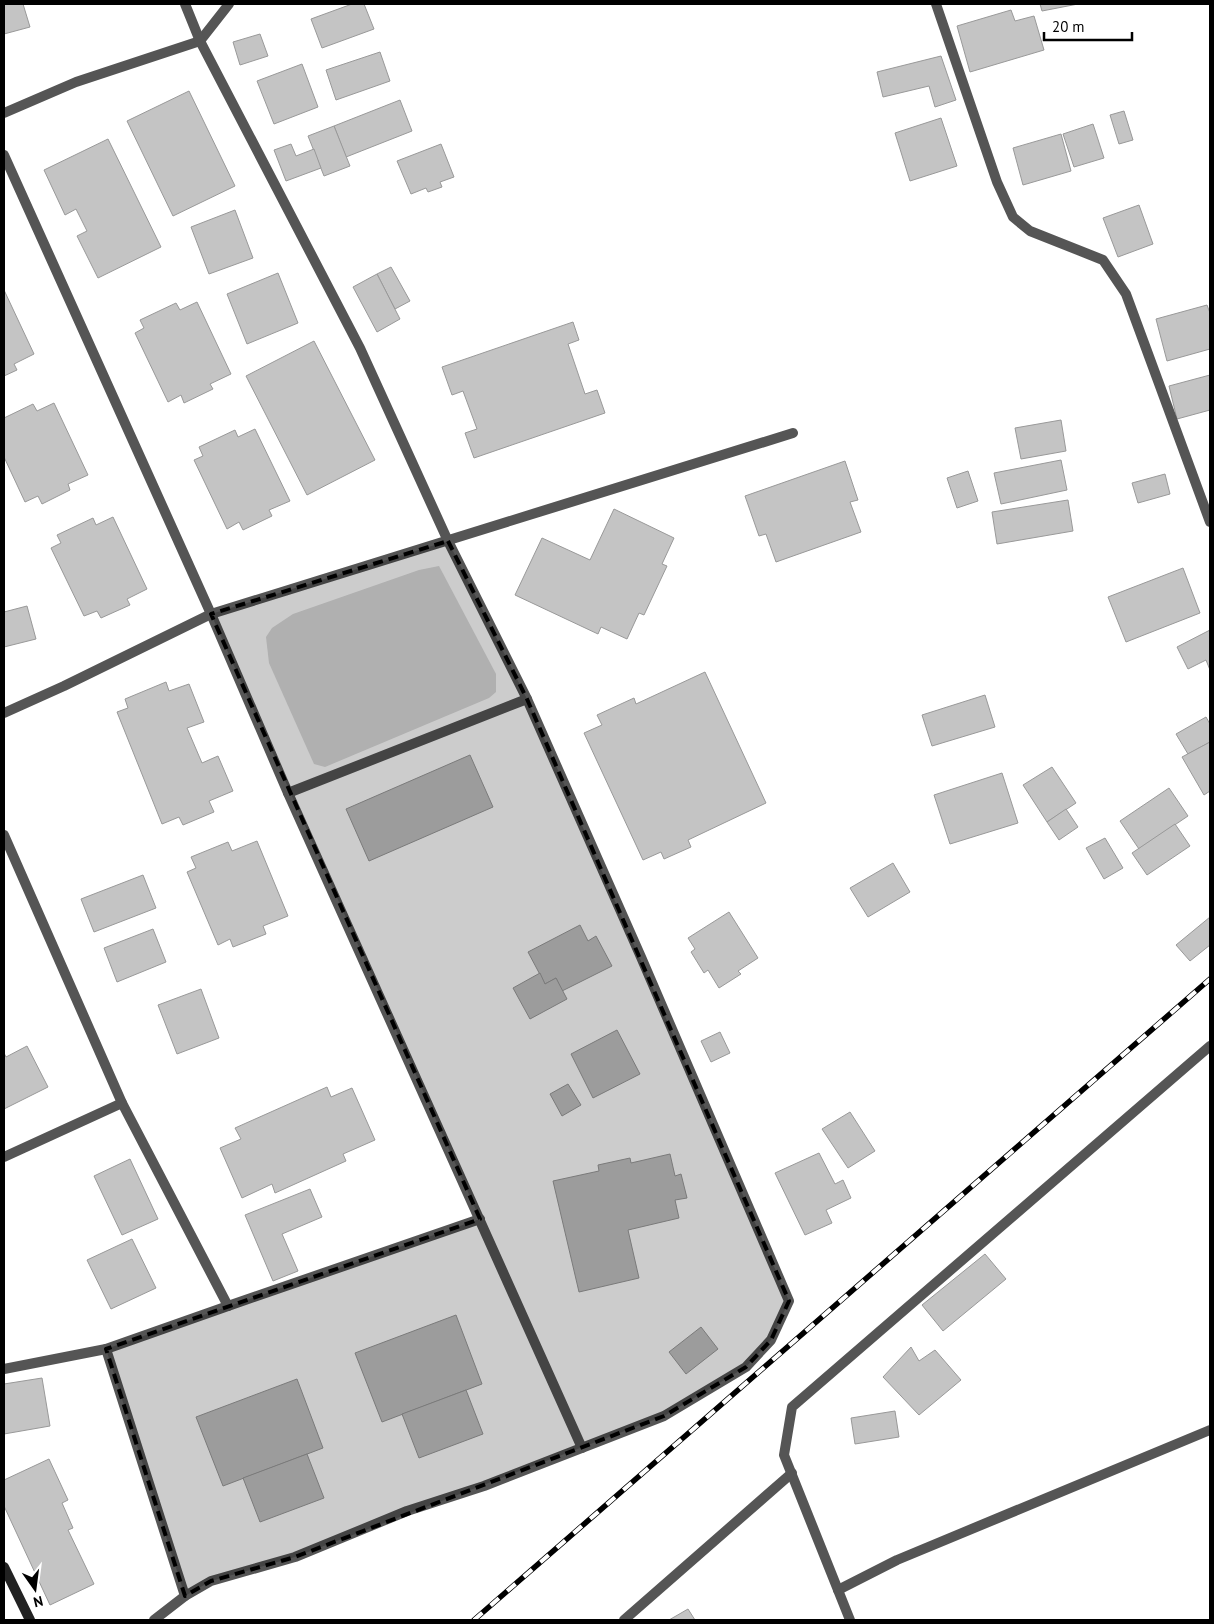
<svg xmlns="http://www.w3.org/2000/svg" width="1214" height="1624" font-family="'PT Sans',sans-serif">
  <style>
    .green { fill: #dcdcdc }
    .building { fill: #c4c4c4; stroke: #999 }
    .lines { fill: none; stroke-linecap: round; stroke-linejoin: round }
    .minor { stroke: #555; stroke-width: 10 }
    .secondary { stroke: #222; stroke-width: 10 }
    .rail-casing { stroke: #000; stroke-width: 5.5 }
    .rail { stroke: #fff; stroke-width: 4; stroke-dasharray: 11; stroke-linecap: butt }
    .marked { fill: #000; fill-opacity: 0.2; stroke: #000; stroke-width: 4; stroke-dasharray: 10 6; stroke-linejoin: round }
  </style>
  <rect width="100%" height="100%" fill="#fff"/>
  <polygon class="green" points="439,566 496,674 496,692 489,698 325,767 314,764 269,663 266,637 272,628 293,614 419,570"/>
  <g class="building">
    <polygon points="4,4 23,4 30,27 4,34"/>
    <polygon points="352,4 364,4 374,29 322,48 311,19"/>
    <polygon points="1040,4 1078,4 1042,11"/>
    <polygon points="1011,10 1015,21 1034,16 1044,50 970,72 957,26"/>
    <polygon points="260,34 268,56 240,65 233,42"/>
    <polygon points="380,52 390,81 336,100 326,70"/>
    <polygon points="941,56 956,100 935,107 929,86 883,97 877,72"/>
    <polygon points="302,64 318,107 274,124 257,81"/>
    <polygon points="189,91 235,186 173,216 127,121"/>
    <polygon points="400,100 412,131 346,157 334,126"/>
    <polygon points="1124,111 1133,140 1119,144 1110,115"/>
    <polygon points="941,118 957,166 910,181 895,133"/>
    <polygon points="1093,124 1104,158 1074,167 1063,134"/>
    <polygon points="334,126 350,166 324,176 308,136"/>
    <polygon points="1061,134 1071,171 1023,185 1013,148"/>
    <polygon points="108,139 161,247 98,278 77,236 87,231 76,209 65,215 44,170"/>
    <polygon points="291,144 296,156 314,149 321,168 286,181 274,150"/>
    <polygon points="441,144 454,177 440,182 442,187 428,192 426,188 411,194 397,161"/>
    <polygon points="1139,205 1153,244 1118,257 1103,218"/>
    <polygon points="235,210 253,258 209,274 191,227"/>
    <polygon points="391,267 410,301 395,309 377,274"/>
    <polygon points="278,273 298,323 247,344 227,294"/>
    <polygon points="377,274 400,319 377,332 353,287"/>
    <polygon points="4,290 34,354 14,364 17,370 4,376"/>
    <polygon points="197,302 231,374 210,384 213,389 184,403 181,395 168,402 135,333 144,328 140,320 176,303 180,310"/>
    <polygon points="1207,305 1210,313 1210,349 1167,361 1156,319"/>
    <polygon points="573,322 579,340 568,344 585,394 597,390 605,413 474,458 465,433 477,429 463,391 452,395 442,367"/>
    <polygon points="314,341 375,460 307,495 246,376"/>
    <polygon points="1210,375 1210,410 1177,419 1169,386"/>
    <polygon points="54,403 88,475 68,484 70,490 42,504 38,496 25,502 4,457 4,418 33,404 37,411"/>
    <polygon points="1061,420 1066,451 1021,459 1015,428"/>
    <polygon points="255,429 290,501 269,510 272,516 243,530 239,522 227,529 194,460 203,456 199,447 235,430 238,437"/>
    <polygon points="1061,460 1067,490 1001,504 994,473"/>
    <polygon points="845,461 858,500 850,502 861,532 776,562 766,534 759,536 745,496"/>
    <polygon points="968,471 978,501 957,508 947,478"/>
    <polygon points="1165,474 1170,494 1138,503 1132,483"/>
    <polygon points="1068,500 1073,531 997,544 992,512"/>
    <polygon points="614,509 674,538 662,564 667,566 644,615 639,613 627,639 601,627 598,634 515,595 542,538 590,560"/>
    <polygon points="113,517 147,589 127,599 130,605 101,618 97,611 84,616 51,548 61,543 57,535 93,518 96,525"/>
    <polygon points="1183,568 1200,613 1126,642 1108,597"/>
    <polygon points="27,606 36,639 4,647 4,612"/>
    <polygon points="1210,630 1210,670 1206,660 1188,669 1177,647"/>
    <polygon points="705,672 766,803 688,840 691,847 664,859 661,852 643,860 584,733 602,725 597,715 634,698 636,704"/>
    <polygon points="166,682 169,691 189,684 204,722 187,728 202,763 218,756 233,791 209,801 214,812 183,825 179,817 162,824 117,712 128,708 125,699"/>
    <polygon points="985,695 995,727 932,746 922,715"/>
    <polygon points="1206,717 1210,724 1210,742 1188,754 1176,734"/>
    <polygon points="1210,742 1210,791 1204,795 1182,757"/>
    <polygon points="470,755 493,807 369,861 346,809"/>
    <polygon points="1052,767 1076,803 1047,822 1023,785"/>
    <polygon points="1002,773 1018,823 950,844 934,795"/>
    <polygon points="1169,788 1188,816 1139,849 1120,821"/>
    <polygon points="1066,809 1078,827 1059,840 1047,822"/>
    <polygon points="1175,824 1190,846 1147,875 1132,853"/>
    <polygon points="1105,838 1123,868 1104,879 1086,848"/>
    <polygon points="257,841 288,916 263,926 266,934 233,947 230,939 218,945 187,872 196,868 191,857 228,842 232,851"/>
    <polygon points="893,863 910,892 868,917 850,888"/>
    <polygon points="143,875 156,908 94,932 81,899"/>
    <polygon points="729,912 758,958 738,971 741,974 719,988 708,970 704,973 691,952 695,949 688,938"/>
    <polygon points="1210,917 1210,945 1190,961 1176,945"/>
    <polygon points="580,925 588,941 596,936 612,966 562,991 556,978 545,984 528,952"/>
    <polygon points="153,929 166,962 117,982 104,948"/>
    <polygon points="540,973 545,984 556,978 567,999 530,1019 513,988"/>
    <polygon points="201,989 219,1038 177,1054 158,1005"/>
    <polygon points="617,1030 640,1074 593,1098 571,1054"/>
    <polygon points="720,1032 730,1053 711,1062 701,1041"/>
    <polygon points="27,1046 48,1087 4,1109 4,1053 6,1057"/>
    <polygon points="568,1084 581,1105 562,1116 550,1094"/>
    <polygon points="327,1087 331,1097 352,1088 375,1140 343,1154 346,1161 275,1193 272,1184 242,1198 220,1148 241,1139 235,1128"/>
    <polygon points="850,1112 875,1151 848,1168 822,1129"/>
    <polygon points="819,1153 835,1184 843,1180 851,1198 826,1210 832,1223 805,1235 775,1173"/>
    <polygon points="670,1154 675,1176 681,1174 687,1198 675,1200 679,1218 628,1230 639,1278 579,1292 553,1181 599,1171 598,1165 630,1158 631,1163"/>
    <polygon points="130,1159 158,1219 122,1235 94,1176"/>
    <polygon points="310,1189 322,1217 282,1234 298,1271 273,1281 245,1215"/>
    <polygon points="132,1239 156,1288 111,1309 87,1260"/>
    <polygon points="985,1254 1006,1279 943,1331 922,1305"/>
    <polygon points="456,1315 482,1384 382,1422 355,1353"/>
    <polygon points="701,1327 718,1349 686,1374 669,1352"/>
    <polygon points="911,1347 919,1361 935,1350 961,1380 919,1415 883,1377"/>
    <polygon points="42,1378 50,1426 4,1434 4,1384"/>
    <polygon points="297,1379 323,1448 223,1486 196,1417"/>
    <polygon points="466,1390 483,1434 419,1458 402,1414"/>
    <polygon points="895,1411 899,1437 855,1444 851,1418"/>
    <polygon points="307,1454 324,1498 260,1522 243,1478"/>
    <polygon points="49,1459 68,1500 62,1503 73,1528 68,1530 94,1584 50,1605 4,1506 4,1480"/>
    <polygon points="688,1609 695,1620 669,1620"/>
  </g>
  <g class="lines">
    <g class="minor">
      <polyline points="936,4 997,182 1013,217 1030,231 1103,260 1126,294 1210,522"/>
      <polyline points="4,113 76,82 200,41 229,4"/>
      <polyline points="4,155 211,614 288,793 582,1448"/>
      <polyline points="4,713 64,686 211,614 793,433"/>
      <polyline points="288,793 527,699"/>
      <polyline points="4,835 122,1103 228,1306 106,1349 185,1596 154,1620"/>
      <polyline points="4,1157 122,1103"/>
      <polyline points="228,1306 480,1219"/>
      <polyline points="4,1369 106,1349"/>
      <polyline points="838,1590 897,1560 1210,1430"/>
      <polyline points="185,1596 211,1581 295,1557 407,1511 484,1486 664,1416 746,1367 771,1340 789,1301 641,957 527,699 448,541 360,348 200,41 185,4"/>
      <polyline points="624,1620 792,1473"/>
      <polyline points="850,1620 784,1455 792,1407 1210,1046"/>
    </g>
    <polyline class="secondary" points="4,1567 30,1620"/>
    <g class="rail-casing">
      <polyline id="rail" points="474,1620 1210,979"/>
    </g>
    <use href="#rail" class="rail"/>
  </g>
  <path class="marked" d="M448,541L527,699L789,1301L771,1340L746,1367L664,1416L295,1557L211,1581L185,1596L106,1349L480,1219L211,614Z"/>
  <rect width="1214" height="1624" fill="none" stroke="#000000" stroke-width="10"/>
  <g transform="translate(35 1589) rotate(166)" stroke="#ffffff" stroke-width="4" paint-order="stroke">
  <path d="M0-4L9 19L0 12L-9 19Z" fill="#000000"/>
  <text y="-8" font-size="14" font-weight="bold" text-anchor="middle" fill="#000000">N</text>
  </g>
  <path d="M1044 32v8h88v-8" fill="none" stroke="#000000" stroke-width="2.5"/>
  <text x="1052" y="32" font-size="15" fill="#000000" stroke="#ffffff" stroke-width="4" paint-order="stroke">20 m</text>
</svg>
